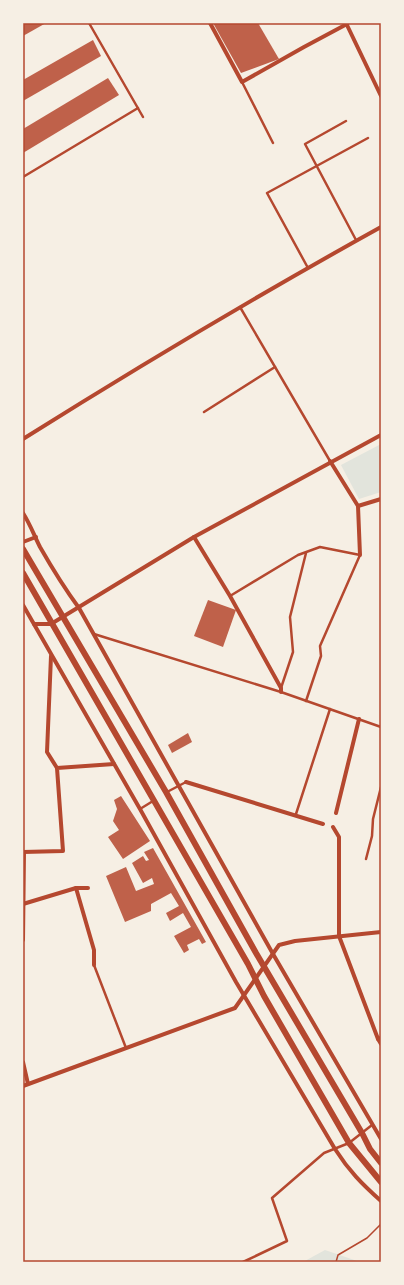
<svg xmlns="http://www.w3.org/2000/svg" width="404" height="1285" font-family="'Roboto Condensed',sans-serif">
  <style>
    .green { fill: #e2e4dc }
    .building { fill: #bf614a }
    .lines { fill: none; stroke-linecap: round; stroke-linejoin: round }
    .path { stroke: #b5482f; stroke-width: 1.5 }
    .service { stroke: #b5482f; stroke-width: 2.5 }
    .minor { stroke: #b5482f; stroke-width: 4 }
    .tertiary { stroke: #b5482f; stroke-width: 6 }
    .neatline { fill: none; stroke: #b5482f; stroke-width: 1.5 }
  </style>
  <rect width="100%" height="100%" fill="#f6efe4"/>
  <g class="green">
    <polygon points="381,444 381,492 359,499 341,465"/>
    <polygon points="325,1250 360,1262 303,1262"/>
  </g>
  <g class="building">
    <polygon points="23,23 46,23 23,36"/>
    <polygon points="213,23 258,23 279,59 241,73"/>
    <polygon points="93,40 101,56 23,101 23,80"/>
    <polygon points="108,78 119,95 23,153 23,129"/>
    <polygon points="208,600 236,610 223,647 194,636"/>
    <polygon points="188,733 192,742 172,753 168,745"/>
    <polygon points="121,796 150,841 123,859 108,837 119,830 113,821 117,809 114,800"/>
    <polygon points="153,848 206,942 202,944 199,939 187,945 189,950 184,953 174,936 191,927 183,913 170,921 166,913 179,906 171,893 151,904 151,911 125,922 106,876 126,867 136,891 154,884 152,878 143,883 132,863 143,856 146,861 149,860 144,852"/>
  </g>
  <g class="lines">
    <polyline class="path" points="336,1262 338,1255 367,1238 381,1224"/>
    <g class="service">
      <polyline points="89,23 143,117"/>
      <polyline points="242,82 273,143"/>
      <polyline points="346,121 305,144 356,240"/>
      <polyline points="23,177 138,108"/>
      <polyline points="308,268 267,193 368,138"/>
      <polyline points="240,307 330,461"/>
      <polyline points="204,412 275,367"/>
      <polyline points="230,596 298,555 320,547 360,555 320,646 321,656 306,701"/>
      <polyline points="94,634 281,692 381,727"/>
      <polyline points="281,688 293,652 290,617 306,553"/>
      <polyline points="167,792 186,782"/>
      <polyline points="140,809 153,801"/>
      <polyline points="296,814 330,709"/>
      <polyline points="366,859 372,836 373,819 381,787"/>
      <polyline points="94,965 126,1048"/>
      <polyline points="243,1262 287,1241 272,1198 324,1153 349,1143 372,1125"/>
    </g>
    <g class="minor">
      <polyline points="210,23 242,82 304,47 347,24"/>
      <polyline points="346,23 381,96"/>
      <path d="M23,439C141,365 260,294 381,227"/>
      <polyline points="330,461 358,506 381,499"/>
      <polyline points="358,506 360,555"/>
      <path d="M23,513C30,524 34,535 40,547C52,568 65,589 79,608L273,954L381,1139"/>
      <polyline points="194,537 230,596 281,688 281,692"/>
      <polyline points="23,542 36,537"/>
      <path d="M23,605L140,809L236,982L335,1149C349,1171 362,1184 381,1201"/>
      <polyline points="34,624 51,624 194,537 381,435"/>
      <polyline points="51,656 47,752 57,768"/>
      <polyline points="186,782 323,824"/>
      <polyline points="336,813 359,719"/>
      <polyline points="333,827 339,837 339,936 378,1039 381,1038"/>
      <polyline points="23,852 63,851 57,768 114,764"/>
      <polyline points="88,888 76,888 94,950 94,965"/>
      <polyline points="23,904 76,888"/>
      <polyline points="23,940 24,852"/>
      <polyline points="378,1039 381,1044"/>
      <polyline points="23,1062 28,1084"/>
      <polyline points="23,1086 235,1008 279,945 295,941 381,932"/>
    </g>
    <g class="tertiary">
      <polyline points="23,549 166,792 256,953 362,1133 370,1149 381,1163"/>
      <polyline points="23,573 248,964 264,996 349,1143 381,1182"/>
    </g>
  </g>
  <rect width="404" height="1285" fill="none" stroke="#f6efe4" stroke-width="48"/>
  <rect x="24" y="24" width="356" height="1237" class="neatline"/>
</svg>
